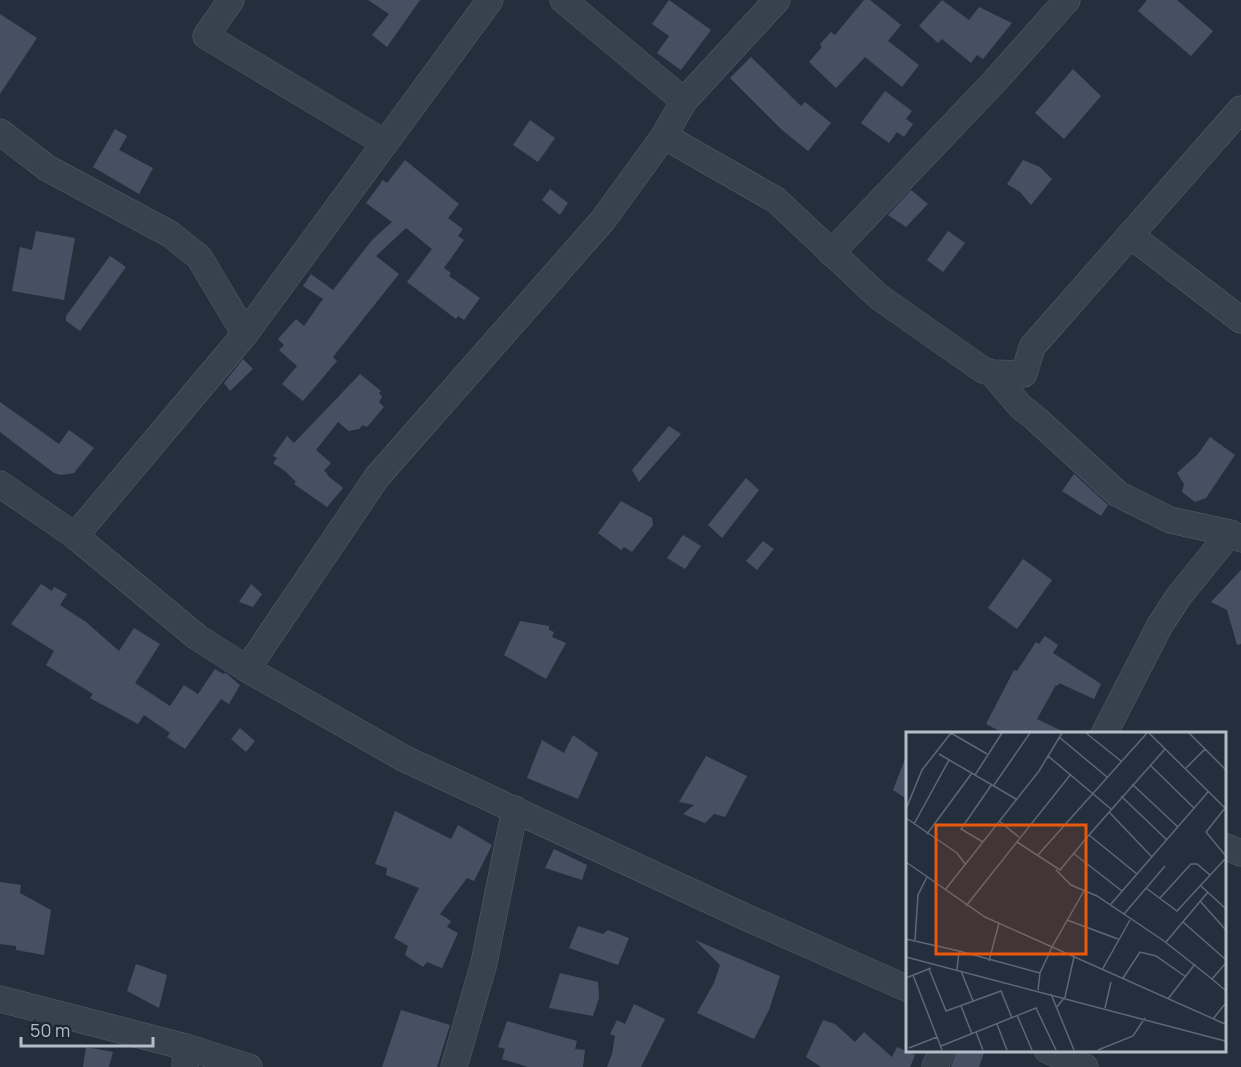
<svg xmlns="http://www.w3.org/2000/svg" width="1241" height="1067" font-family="Manrope,sans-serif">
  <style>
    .building { fill: #455162 }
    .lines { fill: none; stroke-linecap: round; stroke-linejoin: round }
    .minor-casing { stroke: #565f6c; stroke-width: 27 }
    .minor { stroke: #38414e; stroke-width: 26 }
    .inset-road { fill: none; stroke: #5e6776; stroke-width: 1.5 }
    .view { fill: #e8590c; fill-opacity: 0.15; stroke: #e8590c; stroke-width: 3 }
    .inset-edge { fill: none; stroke: #b4bcc9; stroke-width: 3 }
  </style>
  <rect width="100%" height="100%" fill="#242f3e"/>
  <g class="building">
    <polygon points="368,0 420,0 387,47 372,35 389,14"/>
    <polygon points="669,0 711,30 681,70 657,53 669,36 652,24"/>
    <polygon points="864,0 870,0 901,25 888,41 919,65 902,87 865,57 836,88 809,62 822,47 820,44 831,32 835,35"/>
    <polygon points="942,0 969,20 979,7 1012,23 983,59 977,55 971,63 942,39 938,43 919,26"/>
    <polygon points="1147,0 1177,0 1213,31 1191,56 1138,11"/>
    <polygon points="0,14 37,38 0,94"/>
    <polygon points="751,57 801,106 805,102 831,123 808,151 782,130 730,78"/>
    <polygon points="1073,69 1101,96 1064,139 1035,113"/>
    <polygon points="885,91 912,111 906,119 913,124 904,137 897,132 889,143 861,123"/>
    <polygon points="530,120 555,138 538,162 513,145"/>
    <polygon points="115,129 127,136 119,150 153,168 139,194 93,167"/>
    <polygon points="405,160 459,204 448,218 463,229 458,236 464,240 444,268 451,273 449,276 480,298 464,320 458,316 456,319 407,282 432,249 406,228 376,256 399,274 333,357 337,361 303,401 282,384 297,366 279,350 284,345 278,339 296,319 304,326 323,299 303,286 311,274 333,290 372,240 392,222 366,203 383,180 387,183"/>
    <polygon points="1023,160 1040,167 1052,179 1031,205 1020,192 1007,184"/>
    <polygon points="550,189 568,203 560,215 542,200"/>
    <polygon points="911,190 928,204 906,227 888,215"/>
    <polygon points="36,231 75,238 64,300 12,291 20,247 32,250"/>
    <polygon points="948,231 965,243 943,272 927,260"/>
    <polygon points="110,256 126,267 80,331 66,321 66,316"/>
    <polygon points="243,359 253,369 230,391 224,383"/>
    <polygon points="360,374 381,391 379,393 382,397 379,402 384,407 367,427 363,425 359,429 349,431 338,422 316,450 331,463 324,471 328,474 327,475 343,488 327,507 294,484 296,482 285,471 273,463 277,458 273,456 287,436 294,443"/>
    <polygon points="0,402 59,444 69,430 94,448 74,473 61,475 54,473 0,432"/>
    <polygon points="669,426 681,434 639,482 632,470"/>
    <polygon points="1210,437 1235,455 1206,498 1195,502 1182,492 1184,484 1177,473 1198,454"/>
    <polygon points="1074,474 1108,505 1101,516 1062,491"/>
    <polygon points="746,478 759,490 722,538 708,525"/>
    <polygon points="621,501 652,518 653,525 632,552 624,547 621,550 598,533"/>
    <polygon points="683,535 701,546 685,569 667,558"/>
    <polygon points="763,541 774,549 757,570 746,561"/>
    <polygon points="1023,559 1052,580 1017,629 988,608"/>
    <polygon points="1241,570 1241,644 1237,645 1227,610 1211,602"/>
    <polygon points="41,584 52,591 54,587 67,594 60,605 86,622 119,651 134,628 160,644 135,683 170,706 184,685 198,694 215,669 223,674 226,673 240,685 229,704 221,699 185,749 167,737 170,733 144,715 138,724 90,698 93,694 46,665 54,651 11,624"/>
    <polygon points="251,584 262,594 253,607 239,602"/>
    <polygon points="520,621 549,626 549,630 554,632 552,637 566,643 546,679 504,655"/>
    <polygon points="1045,636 1058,645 1053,653 1101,684 1094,699 1059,683 1058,686 1056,685 1037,719 1068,734 1005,734 986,724 1014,670 1017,671 1036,642 1039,644"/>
    <polygon points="240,728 255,741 246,752 231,739"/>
    <polygon points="573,735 598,753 578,799 527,778 542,740 564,753"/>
    <polygon points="907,754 908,754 908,800 893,790"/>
    <polygon points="706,756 747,776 725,817 714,814 705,823 683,814 694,805 679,802"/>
    <polygon points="395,811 451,839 458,825 492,845 474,881 467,878 440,914 451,921 447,927 458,933 442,968 427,962 423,967 405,955 408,946 394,938 419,888 386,875 387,868 375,864"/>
    <polygon points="554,849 587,865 582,880 545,868"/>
    <polygon points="0,882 21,885 20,893 51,910 44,955 16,950 16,946 0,944"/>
    <polygon points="578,926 603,934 608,930 629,938 618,965 569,948"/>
    <polygon points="695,940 780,976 769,1010 754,1039 697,1013 714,983 720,965"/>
    <polygon points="136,964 167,975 159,1008 127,991"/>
    <polygon points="560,973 598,982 599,998 593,1016 549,1008"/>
    <polygon points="634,1004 665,1019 641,1067 607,1067 612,1054 615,1036 610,1034 617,1020 625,1024"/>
    <polygon points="401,1010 450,1025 437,1067 382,1067"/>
    <polygon points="823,1020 835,1024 855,1042 864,1032 892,1057 897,1047 915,1055 910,1067 821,1067 806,1057"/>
    <polygon points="507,1021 577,1041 575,1049 585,1050 583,1067 528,1067 502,1059 505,1049 498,1047"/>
    <polygon points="86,1047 113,1052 109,1067 83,1067"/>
    <polygon points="957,1050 985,1050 979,1067 951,1067"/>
  </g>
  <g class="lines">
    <g class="minor-casing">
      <g id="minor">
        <polyline points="231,0 206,36 385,143"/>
        <polyline points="563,0 684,101"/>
        <polyline points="0,132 47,168 170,234 199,257 245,334"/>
        <polyline points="664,136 776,200 879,297 983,370 992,373 1024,374 1032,347 1241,109"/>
        <polyline points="1130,235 1241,320"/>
        <polyline points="831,253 994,82 1067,0"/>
        <polyline points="992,373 1020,406 1035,418 1118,494 1170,520 1230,533 1241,539"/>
        <polyline points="0,484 75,536 197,637 247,669 403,758 741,915 908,989"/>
        <polyline points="75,536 245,334 490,0"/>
        <polyline points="247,669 377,477 603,220 664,136 684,101 777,0"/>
        <polyline points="1104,734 1160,625 1179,596 1230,533"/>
        <polyline points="1224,846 1241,853"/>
        <polyline points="0,999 186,1047"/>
        <polyline points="1047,1050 1085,1067"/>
        <polyline points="185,1067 186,1047 249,1067"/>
        <polyline points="454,1067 484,963 515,809"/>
        <polyline points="935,1067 942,1050"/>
      </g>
    </g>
    <use href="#minor" class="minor"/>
  </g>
  <g transform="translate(906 732)">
    <rect width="320" height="320" fill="#242f3e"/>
    <path class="inset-road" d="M45,1L81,22M180,1L215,29M243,1L319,76M283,1L319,37M153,5L201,45M33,22L110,67M142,24L205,77M244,33L288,76M280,36L299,17M69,43L96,1M226,52L272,95M88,53L124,1M215,64L261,108M319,76L300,100L319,123M0,77L16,38L45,1M203,80L246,125M0,86L51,121L60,133M93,89L113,105M8,92L43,28M21,102L66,41M77,110L55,97L86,52M111,110L154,138L183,103M167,121L216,159M131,124L241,1M0,130L79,185L319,292M150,138L165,153L191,164L258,209L306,247M231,142L183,103L259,17M295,154L319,176M240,156L271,179L319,127M39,158L133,39L156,1M254,166L285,132H291L304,143M294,169L319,197M205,172L302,60M60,174L165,42M218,182L259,134M161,188L212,207M277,190L319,227M0,207L53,219M9,208L12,163L21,145M260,210L302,160M0,225L319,309M83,229L93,191M319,232L306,247L319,258M23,237L40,279L95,259L106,286M51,238L53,219L134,241M196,238L224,188M55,239L67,269M7,243L36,318M0,246L25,236M217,246L234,220L250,224L280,245M132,258L134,241L146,215L179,157M145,262L168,318M262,267L289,232M55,274L66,302M150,276L159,265L168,225M199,276L205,250M111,283L126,318M307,287L319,272M91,292L101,318M70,300L77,318M35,314L130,276L150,318M3,316L31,305M192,318L227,304L239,286"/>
    <path class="view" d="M30,93H180V222H30Z"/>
    <rect width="320" height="320" class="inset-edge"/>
  </g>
  <path d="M21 1037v9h132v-9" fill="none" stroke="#b4bcc9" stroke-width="3"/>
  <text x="30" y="1037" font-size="18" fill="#b4bcc9" stroke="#1d2633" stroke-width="4.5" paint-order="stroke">50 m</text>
</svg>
